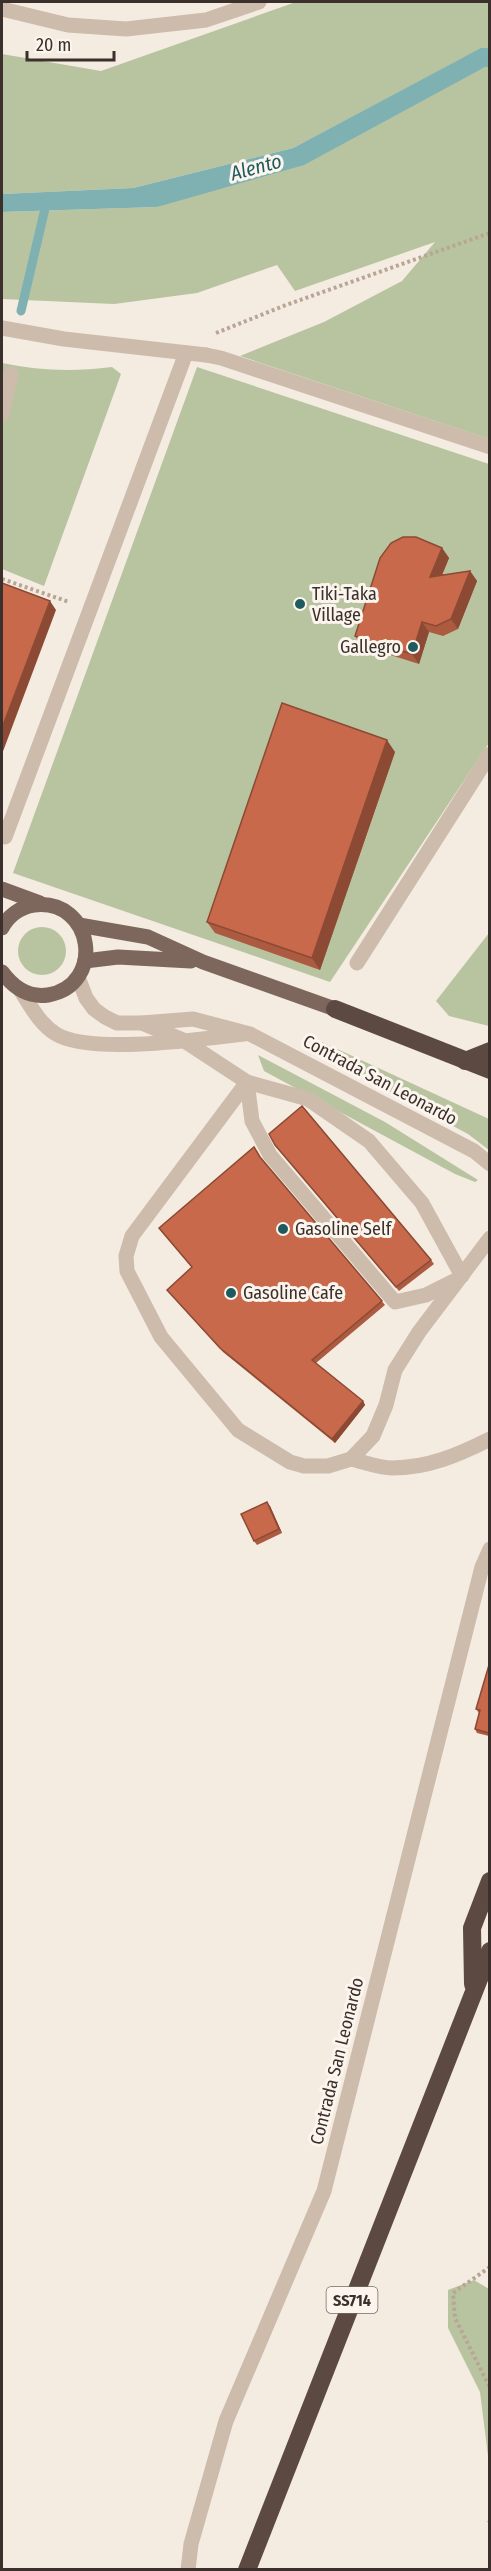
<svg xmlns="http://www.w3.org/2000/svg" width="491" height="2571" font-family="'Fira Sans Condensed',sans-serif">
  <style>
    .green { fill: #b8c4a0 }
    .water { fill: #7fb0b2 }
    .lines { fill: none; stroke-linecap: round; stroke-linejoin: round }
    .stream { stroke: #7fb0b2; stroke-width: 9 }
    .path { stroke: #b9a596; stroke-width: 4; stroke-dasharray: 3 3; stroke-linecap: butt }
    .lane { stroke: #cdbbac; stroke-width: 15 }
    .street { stroke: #cdbbac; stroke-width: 15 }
    .primary { stroke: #7d675c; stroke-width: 15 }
    .highway { stroke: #5c4a42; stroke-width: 18 }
    .wall { fill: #ac5a40 }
    .shaded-wall { fill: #8c4a34 }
    .building { fill: #c8694b; stroke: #8c4a34; stroke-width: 1.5 }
    .poi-dot { fill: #1f5a5e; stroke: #fbf5ee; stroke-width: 2 }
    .labels { text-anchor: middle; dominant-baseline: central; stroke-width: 6; stroke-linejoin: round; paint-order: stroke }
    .shield { fill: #fbf5ee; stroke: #756b66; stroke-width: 1.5 }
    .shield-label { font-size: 16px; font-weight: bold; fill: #3b302b }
    .poi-label { font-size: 18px; fill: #3b302b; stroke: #fbf5ee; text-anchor: start }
    .street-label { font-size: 18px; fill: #3b302b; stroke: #fbf5ee }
    .water-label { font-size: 20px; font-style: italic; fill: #1f5a5e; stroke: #fbf5ee }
  </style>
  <rect width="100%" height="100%" fill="#f4ebe1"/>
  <g class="green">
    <polygon points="296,2 489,2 489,48 480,49 293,148 133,188 2,194 2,54 101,71"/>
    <polygon points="485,67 489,67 489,439 240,356 324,322 402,281 435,242 295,291 277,265 197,293 114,304 2,299 2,212 157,207"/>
    <path d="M2,363C39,371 74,372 112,367L121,374L44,586L2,569Z"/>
    <polygon points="197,367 489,464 489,743 330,982 13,873"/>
    <circle cx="42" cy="951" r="24"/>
    <polygon points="489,933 489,1026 449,1016 436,1001"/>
    <polygon points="322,1042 489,1119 489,1150 468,1134 332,1061 324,1052"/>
    <polygon points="258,1055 385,1122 478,1180 475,1182 455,1174 264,1071"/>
    <polygon points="474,2280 489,2289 489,2464 480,2392 448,2328 448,2290"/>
  </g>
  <polygon class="water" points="481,48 489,48 489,67 485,67 304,165 157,207 2,212 2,194 133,188 293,148"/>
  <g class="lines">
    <polyline class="stream" points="21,311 47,200"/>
    <g class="path">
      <polyline points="216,333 286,305 490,233"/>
      <polyline points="2,579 69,602"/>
      <polyline points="490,2267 453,2293 455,2318 490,2388"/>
      <polyline points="489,2523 490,2521"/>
    </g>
    <g class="lane">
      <polyline points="206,355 221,358 490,447"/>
      <polyline points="5,837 186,353"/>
      <polyline points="357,963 490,754"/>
      <polyline points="142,1023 183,1040 247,1082 308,1099 369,1141 422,1203 462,1276"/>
      <polyline points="247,1082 132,1236 126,1256 127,1271 161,1337 238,1430 290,1462 304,1466 328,1466 351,1459 373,1436 386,1405 395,1370 419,1332 490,1238"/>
      <polyline points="247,1082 252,1121 270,1155 395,1302 426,1295 456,1280"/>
      <path d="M351,1459C364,1462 379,1468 392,1468C428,1468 458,1455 490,1439"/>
    </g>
    <g class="street">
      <polyline points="2,9 68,25 126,29 206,20 259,2"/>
      <polyline points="2,328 64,339 206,355"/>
      <polyline points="2,414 11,374"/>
      <polyline points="78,977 86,998 94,1009 105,1017 117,1023 142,1023 193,1019 250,1034 474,1151 490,1164"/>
      <path d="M21,991C31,1007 40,1024 56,1034C90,1055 201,1039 244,1034"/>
      <polyline points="188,2570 191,2544 226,2421 324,2191 482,1567 490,1549"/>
    </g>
    <g class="primary">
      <polyline points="2,889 40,903"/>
      <polyline points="79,925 148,937 203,962 335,1009"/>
      <path d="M2,928C8,916 20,907 34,905C94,898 106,985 48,995C28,998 13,987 2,972"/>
      <polyline points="85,961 118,957 191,961"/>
    </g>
    <g class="highway">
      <polyline points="335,1009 490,1070"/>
      <polyline points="465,1061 490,1051"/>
      <polyline points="473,1984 472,1928 490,1881"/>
      <polyline points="247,2570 490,1951"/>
    </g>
  </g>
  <g class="wall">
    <polygon points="442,548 449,558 442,575 470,571 477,581 458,629 443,636 429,632 419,664 362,646 355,636"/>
    <polygon points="395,752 320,970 215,933 207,922"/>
    <polygon points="275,1145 431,1260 434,1264 399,1291"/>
    <polygon points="257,1151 261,1159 385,1305 316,1363 363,1401 365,1405 335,1443 223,1352 167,1290 192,1267 159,1228"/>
    <polygon points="270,1506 282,1533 257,1545 254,1541"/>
    <polygon points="489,1665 489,1736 477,1733 475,1729 479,1713 476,1709"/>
  </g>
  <g class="shaded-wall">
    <polygon points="442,548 449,558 437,587 430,577"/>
    <polygon points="470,571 477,581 458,629 451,619"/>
    <polygon points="50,601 56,610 2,754 2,728"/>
    <polygon points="422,622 429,632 419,664 412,654"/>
    <polygon points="387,740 395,752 320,970 312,958"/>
    <polygon points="363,1401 365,1405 335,1443 332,1439"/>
    <polygon points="267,1502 270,1506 282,1533 279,1529"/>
  </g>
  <g class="building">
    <polygon points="403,537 416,537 442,548 430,577 470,571 451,619 436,626 422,622 412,654 355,636 380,558 391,543"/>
    <polygon points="2,583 50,601 2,728"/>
    <polygon points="282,703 387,740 312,958 207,922"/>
    <polygon points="302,1106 431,1260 396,1287 275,1145 269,1134"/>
    <polygon points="254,1147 260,1157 382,1301 312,1360 363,1401 332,1439 220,1348 167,1290 192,1267 159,1228"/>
    <polygon points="267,1502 279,1529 254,1541 241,1514"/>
    <polygon points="489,1665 489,1733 475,1729 480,1710 476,1709"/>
  </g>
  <g class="poi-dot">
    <circle cx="300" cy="604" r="6"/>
    <circle cx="413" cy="647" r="6"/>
    <circle cx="283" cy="1229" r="6"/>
    <circle cx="231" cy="1293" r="6"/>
  </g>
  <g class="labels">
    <rect class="shield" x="326.5" y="2287" width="51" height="26" rx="4.5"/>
    <g class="shield-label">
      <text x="352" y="2300">SS714</text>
    </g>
    <g class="poi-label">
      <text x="312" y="594">Tiki-Taka<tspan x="312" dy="21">Village</tspan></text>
      <text x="401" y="647" text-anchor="end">Gallegro</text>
      <text x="295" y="1229">Gasoline Self</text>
      <text x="243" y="1293">Gasoline Cafe</text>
    </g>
    <g class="street-label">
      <text transform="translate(380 1080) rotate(28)">Contrada San Leonardo</text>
      <text transform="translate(337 2061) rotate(-76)">Contrada San Leonardo</text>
    </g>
    <g class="water-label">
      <text transform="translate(256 167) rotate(-15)">Alento</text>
    </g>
  </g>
  <rect width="491" height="2571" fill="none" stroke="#3b302b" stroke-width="6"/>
  <path d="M27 51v9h87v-9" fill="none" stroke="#3b302b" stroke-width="3"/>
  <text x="36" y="51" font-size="18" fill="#3b302b" stroke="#fbf5ee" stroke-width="4.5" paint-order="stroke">20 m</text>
</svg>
